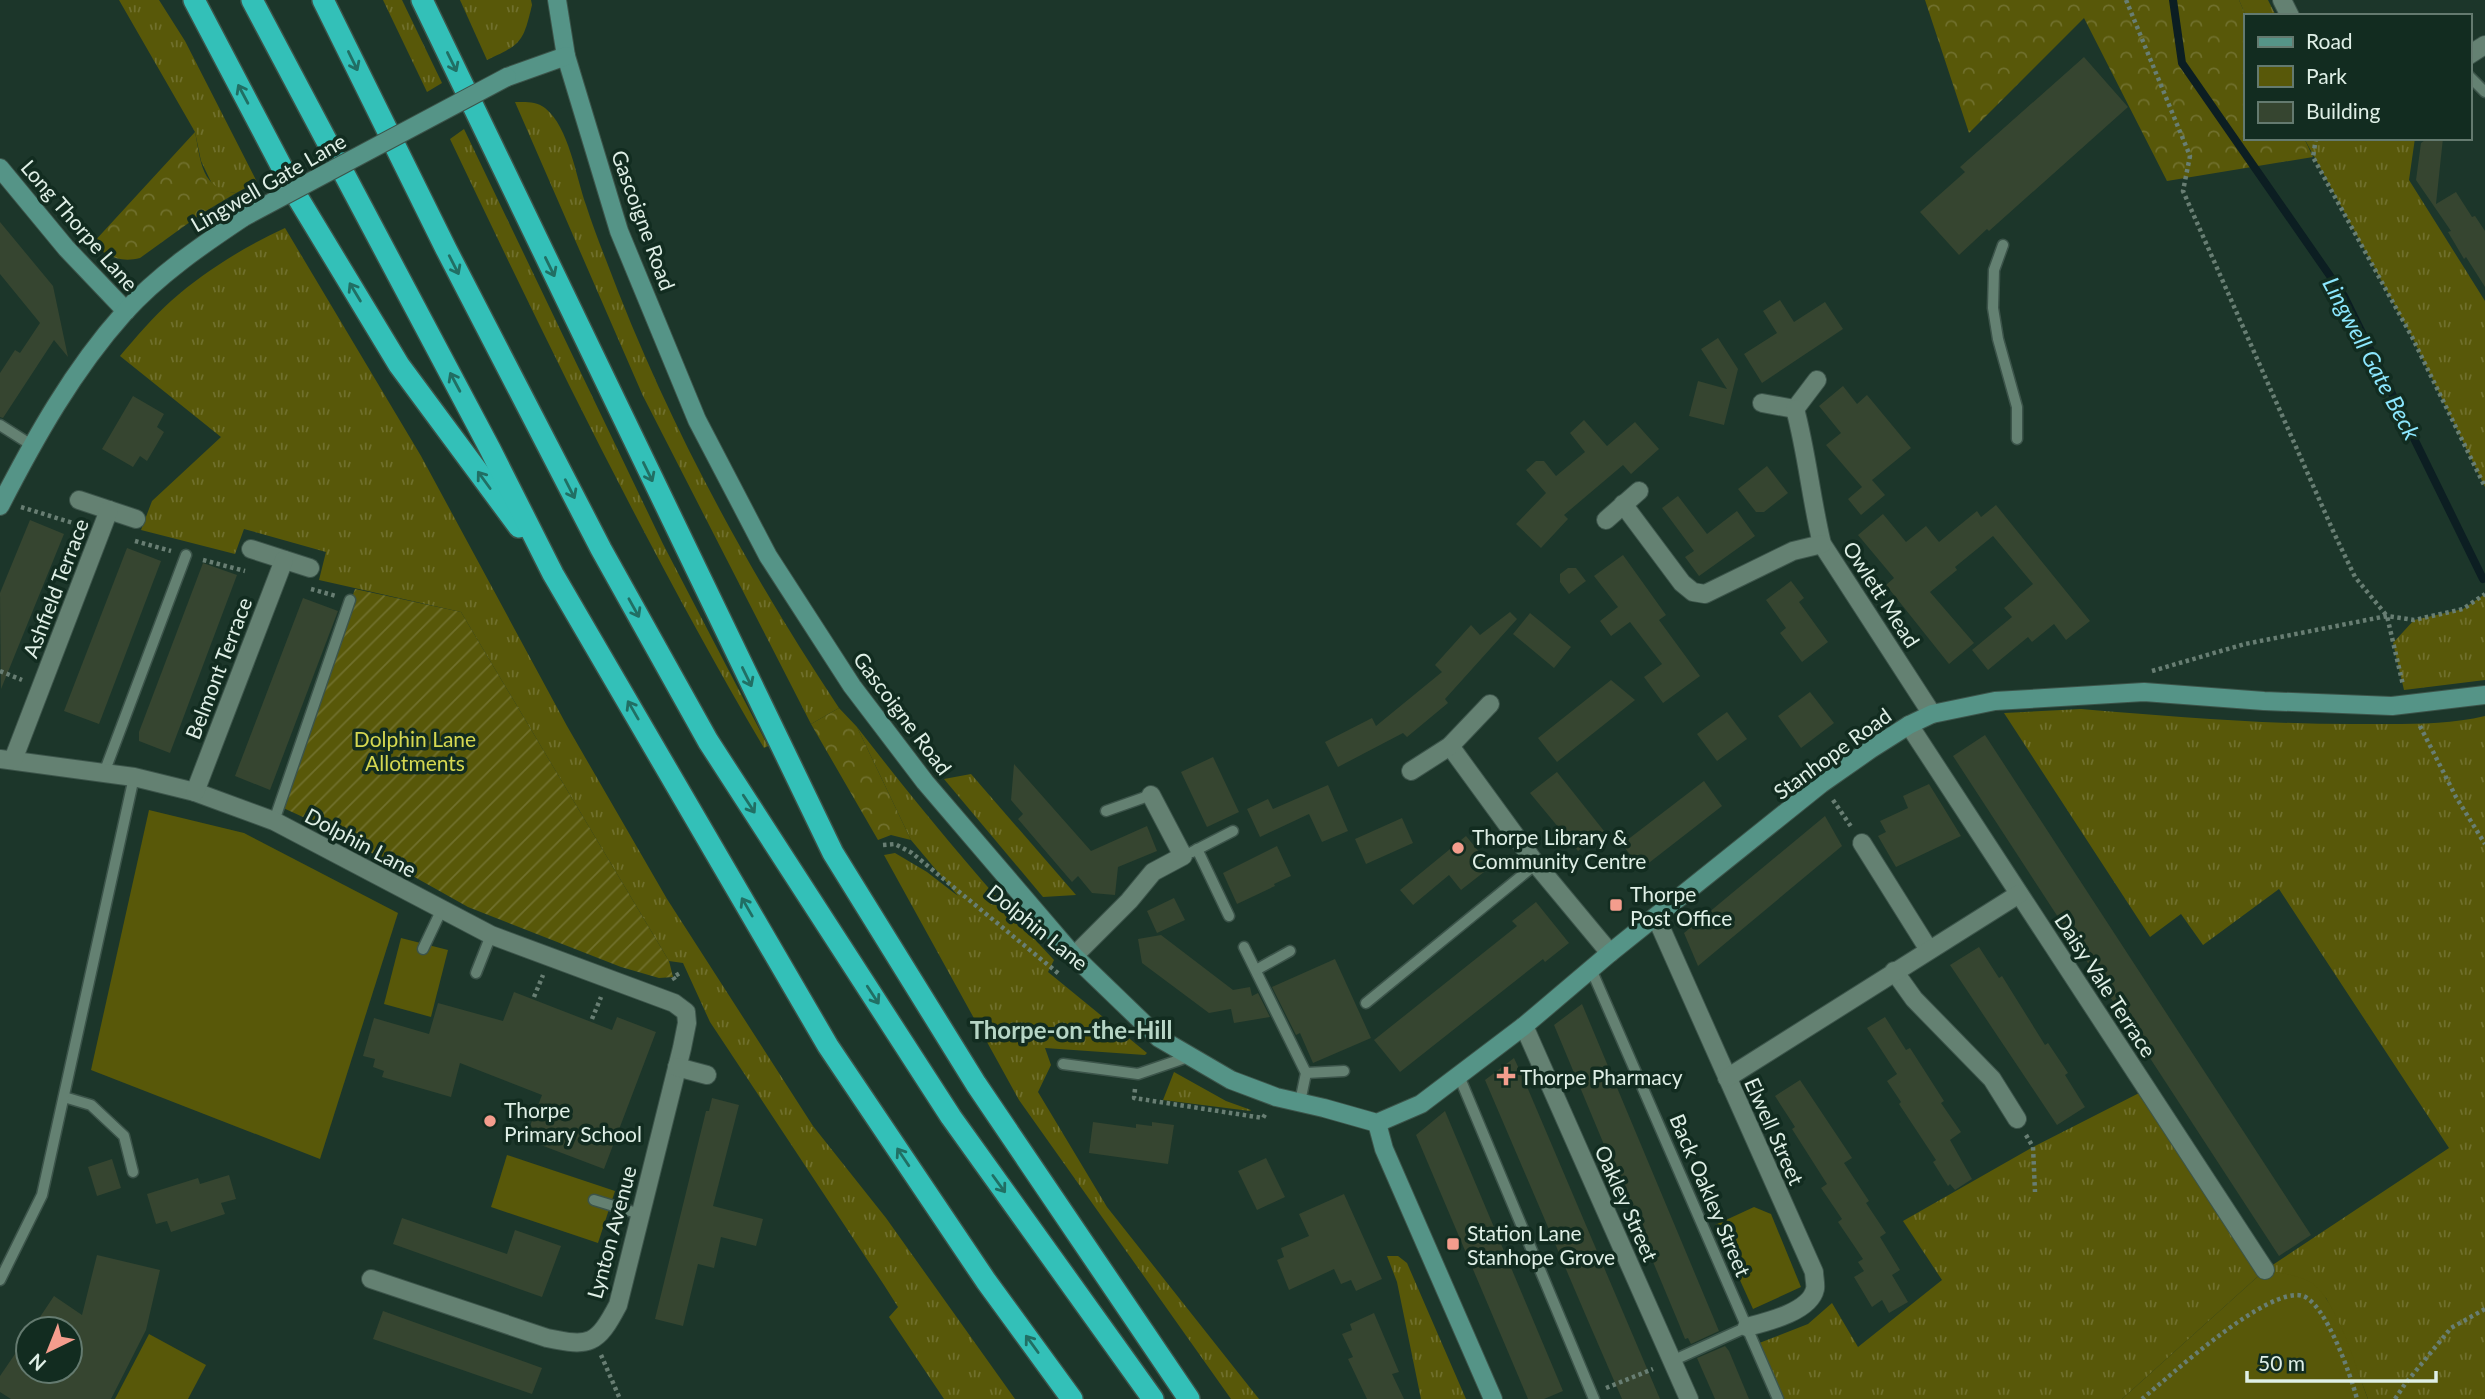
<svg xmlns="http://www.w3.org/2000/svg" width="2485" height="1399" font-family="Lato,sans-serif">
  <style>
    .grass { fill: url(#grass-tufts) }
    .forest { fill: url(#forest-crowns) }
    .park { fill: #585809 }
    .garden { fill: url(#garden-furrows) }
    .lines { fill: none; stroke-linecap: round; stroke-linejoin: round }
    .stream { stroke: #0c1e22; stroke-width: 8 }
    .building { fill: #364530 }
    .lane-casing { stroke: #3c544a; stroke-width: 13 }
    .street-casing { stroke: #3c544a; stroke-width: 20 }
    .secondary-casing { stroke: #3c544a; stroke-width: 20 }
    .highway-casing { stroke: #3c544a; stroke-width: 24 }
    .path { stroke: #687e73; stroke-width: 4.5; stroke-dasharray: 3.5 3.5; stroke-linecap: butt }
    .lane { stroke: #648172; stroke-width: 10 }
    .street { stroke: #648172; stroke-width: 18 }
    .secondary { stroke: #559487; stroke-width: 18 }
    .highway { stroke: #33c0b8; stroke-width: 21 }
    .secondary-bridge-casing { stroke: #3c544a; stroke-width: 20; stroke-linecap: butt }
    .secondary-bridge { stroke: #559487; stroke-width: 18 }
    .oneway { stroke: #216f64 }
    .poi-dot { fill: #f49d8d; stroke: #122c20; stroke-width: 2.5 }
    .labels { text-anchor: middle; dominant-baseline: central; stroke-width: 7; stroke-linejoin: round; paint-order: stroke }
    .street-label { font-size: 21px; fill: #dfefe6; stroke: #122c20 }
    .park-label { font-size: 21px; fill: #d6d851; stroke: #122c20 }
    .poi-label { font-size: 21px; fill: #dfefe6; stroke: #122c20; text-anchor: start }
    .water-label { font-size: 23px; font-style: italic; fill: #8ce7fe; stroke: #122c20 }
    .quarter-label { font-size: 24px; font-weight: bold; fill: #b6d5c5; stroke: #122c20 }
  </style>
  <defs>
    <pattern id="grass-tufts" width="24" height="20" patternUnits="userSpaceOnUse" patternTransform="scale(1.75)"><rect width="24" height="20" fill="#585809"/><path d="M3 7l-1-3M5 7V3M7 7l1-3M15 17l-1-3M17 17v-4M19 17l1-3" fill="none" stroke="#70702d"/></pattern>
    <pattern id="forest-crowns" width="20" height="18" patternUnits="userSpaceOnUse" patternTransform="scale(1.75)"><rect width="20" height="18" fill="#585809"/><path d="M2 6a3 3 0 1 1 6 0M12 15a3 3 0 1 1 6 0" fill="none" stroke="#70702d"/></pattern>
    <pattern id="garden-furrows" width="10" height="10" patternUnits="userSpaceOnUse" patternTransform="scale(1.75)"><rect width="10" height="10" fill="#585809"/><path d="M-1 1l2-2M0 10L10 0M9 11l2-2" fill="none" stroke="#70702d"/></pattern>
  </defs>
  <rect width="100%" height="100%" fill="#1c362a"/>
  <g class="grass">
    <polygon points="119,0 159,0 185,41 257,182 236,193 222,191 213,186 201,161 195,132"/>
    <polygon points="383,0 402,0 442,83 427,92"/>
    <path d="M460,0H531L532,5C523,42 522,44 487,60Z"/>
    <polygon points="2239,0 2268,0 2276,16 2246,16"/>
    <path d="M515,102C526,102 536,101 545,108C569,127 576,177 586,205C592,224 599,242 606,260C665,418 746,568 839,708L811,724L643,396Z"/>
    <path d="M464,129L663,544L768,746L764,748C648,551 548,345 450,139Z"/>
    <polygon points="2304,138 2415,138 2409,180 2485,301 2485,487 2412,337"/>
    <path d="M285,228L421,456L567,726L667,899L813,1126L886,1218L1015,1399H944L889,1317L898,1307L884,1285L710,1022L683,963L669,961L461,612L319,580L326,552L244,529L235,554L141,530L152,501L221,437L120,356C136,337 153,317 171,301C205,271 244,247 285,228Z"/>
    <polygon points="2485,594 2485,680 2404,690 2393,643 2414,620 2463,609"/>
    <path d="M2081,709C2177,717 2272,725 2368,724C2407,724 2448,725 2485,716V1399H2368L2342,1331L2326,1298L2265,1270L2122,1399H1778L1754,1345L1808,1324L1832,1303L1858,1347L1942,1280L1903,1221L2033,1147L2147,1089L2265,1270L2449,1148L2279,889L2203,945L2181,914L2150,937L2004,713Z"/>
    <path d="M857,727C920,808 984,886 1054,960L1048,972L1147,1053L1145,1055L1045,1048L1051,1065L1038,1092L1107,1207L1259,1399H1231L1019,1100L884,855L895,853L927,872L958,896L911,840Z"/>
    <polygon points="971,774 1076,895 1043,897 944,779"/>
    <polygon points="1174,1072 1226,1101 1251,1110 1250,1111 1163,1100"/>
    <polygon points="1387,1256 1398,1256 1407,1263 1466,1399 1421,1399 1397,1282"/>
  </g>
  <g class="forest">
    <polygon points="1925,0 2239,0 2246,16 2245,138 2304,138 2313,157 2167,181 2084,18 1969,133"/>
    <path d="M195,132C201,162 201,189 236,193L201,214L140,258C120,263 107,256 92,244Z"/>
    <polygon points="839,708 857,727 911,840 891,835 878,840 811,724"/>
  </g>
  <g class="park">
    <polygon points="149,810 244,833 398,913 320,1159 91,1070"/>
    <polygon points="401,938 448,950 431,1017 384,1004"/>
    <polygon points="507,1155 615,1191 598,1243 491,1207"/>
    <polygon points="1754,1207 1771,1214 1801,1287 1753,1309 1715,1225"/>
    <path d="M2265,1270C2280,1273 2299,1275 2312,1283C2338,1302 2356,1368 2368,1399H2122Z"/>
    <polygon points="149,1334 206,1365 188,1399 115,1399"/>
  </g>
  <polygon class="garden" points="355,589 461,612 669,961 673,977 659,978 621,967 468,907 329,829 279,806"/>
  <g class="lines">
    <polyline class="stream" points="2173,0 2182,63 2344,296 2483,579"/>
  </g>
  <g class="building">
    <polygon points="2084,57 2128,107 1989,231 1987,229 1959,255 1920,212 1965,172 1960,167"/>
    <polygon points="2428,138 2443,138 2436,204 2456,192 2472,217 2475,216 2485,231 2485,287 2466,257 2464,259 2448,232 2451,231 2416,180 2421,143"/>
    <polygon points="0,222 53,286 68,357 54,340 3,418 0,417 0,373 15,350 20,353 40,323 0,274"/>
    <polygon points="1780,300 1794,322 1825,302 1843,329 1762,383 1744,354 1777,333 1763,311"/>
    <polygon points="1718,338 1738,369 1724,425 1689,416 1698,381 1727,389 1701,349"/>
    <polygon points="1843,386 1857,404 1867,395 1911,448 1872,480 1885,495 1861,515 1848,499 1862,487 1826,445 1841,433 1819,406"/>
    <polygon points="133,396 164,414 157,427 164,432 147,461 140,456 133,467 102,449"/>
    <polygon points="1584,420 1607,446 1635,422 1659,449 1631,474 1623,465 1564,515 1568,519 1541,548 1516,524 1546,493 1526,470 1536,461 1544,461 1556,476 1585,452 1570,433"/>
    <polygon points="1767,466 1788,493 1764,512 1756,512 1738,489"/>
    <polygon points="1678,496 1707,534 1737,511 1755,536 1699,576 1685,557 1694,551 1662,508"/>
    <polygon points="1996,505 2090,621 2066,640 2054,624 2032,642 2028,637 1988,670 1972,650 2012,617 2004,608 2033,584 1993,536 1955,567 1957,570 1930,592 1974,643 1949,664 1886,585 1894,578 1858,535 1883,514 1906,542 1926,526 1939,542 1977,511 1981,517"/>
    <polygon points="30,520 64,534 1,689 0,593"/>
    <polygon points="127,548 161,561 99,724 64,711"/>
    <polygon points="1623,555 1666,615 1659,620 1700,676 1663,703 1644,677 1662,664 1630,622 1611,636 1600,621 1618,607 1594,576"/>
    <polygon points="203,563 237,575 170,753 139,741 139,732"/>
    <polygon points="1568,568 1576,568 1586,581 1569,594 1560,582 1560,574"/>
    <polygon points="1791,581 1804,598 1799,602 1828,642 1802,662 1780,633 1786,628 1766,600"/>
    <polygon points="303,598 338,611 270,790 235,776"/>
    <polygon points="1510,612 1517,619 1445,699 1448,703 1407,737 1403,733 1338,767 1325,742 1372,718 1376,726 1442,672 1435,665 1471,625 1480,635"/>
    <polygon points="1530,613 1571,647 1554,668 1513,634"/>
    <polygon points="1611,680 1635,700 1557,762 1538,738"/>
    <polygon points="1810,692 1834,723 1801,748 1778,716"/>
    <polygon points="1727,712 1747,739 1717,761 1697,734"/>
    <polygon points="1985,735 2311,1235 2279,1256 1953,756"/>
    <polygon points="1213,757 1239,812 1207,827 1181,772"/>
    <polygon points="1014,764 1091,851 1147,826 1157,851 1118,867 1115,895 1092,893 1078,876 1072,882 1018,819 1023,814 1011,800"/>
    <polygon points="1557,772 1604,831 1578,851 1530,793"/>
    <polygon points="1704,781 1722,806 1641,869 1622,844"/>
    <polygon points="1929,784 1961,836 1896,867 1878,836 1886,832 1880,821 1908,808 1903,796"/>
    <polygon points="1328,785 1348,831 1322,842 1309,814 1260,837 1247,809 1268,799 1273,809"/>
    <polygon points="1825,816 1842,846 1698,966 1684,933"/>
    <polygon points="1402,818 1413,843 1366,864 1355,839"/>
    <polygon points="1466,836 1485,859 1478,864 1484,872 1461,890 1449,875 1413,905 1400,890"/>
    <polygon points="1277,846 1291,876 1274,884 1275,886 1237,904 1223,873"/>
    <polygon points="1174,898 1185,920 1157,933 1147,911"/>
    <polygon points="1536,902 1569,943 1545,962 1543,959 1400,1072 1374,1040 1517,926 1512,921"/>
    <polygon points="1161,935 1233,990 1250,987 1252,996 1258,993 1270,1017 1234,1023 1231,1009 1209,1013 1142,963 1138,939"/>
    <polygon points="1979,947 1999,978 2002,976 2045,1045 2048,1043 2068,1073 2065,1075 2085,1107 2057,1125 1950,965"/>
    <polygon points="1335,959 1371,1038 1313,1063 1300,1033 1296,1035 1272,987"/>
    <polygon points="514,992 612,1030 617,1017 656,1032 604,1169 525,1139 542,1095 460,1063 451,1097 382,1077 384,1071 373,1067 375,1059 363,1056 374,1018 429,1034 438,1003 503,1021"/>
    <polygon points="1582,1004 1719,1331 1691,1344 1688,1338 1685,1339 1679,1324 1554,1025"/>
    <polygon points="1885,1017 1906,1050 1910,1048 1944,1101 1941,1103 1961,1132 1950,1140 1972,1179 1955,1190 1950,1184 1948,1186 1933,1162 1936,1160 1899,1104 1901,1102 1887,1081 1897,1074 1867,1028"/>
    <polygon points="1514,1058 1525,1082 1660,1399 1622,1399 1592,1330 1485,1080"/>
    <polygon points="1800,1080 1852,1158 1844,1163 1869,1201 1866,1203 1886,1233 1880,1237 1900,1270 1892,1275 1908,1302 1889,1313 1882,1300 1872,1307 1854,1277 1864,1271 1858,1262 1863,1259 1838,1222 1842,1219 1821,1188 1827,1184 1792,1129 1795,1127 1775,1096"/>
    <polygon points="712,1098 739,1105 713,1206 763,1219 756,1246 721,1237 714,1268 698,1264 683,1326 655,1319 706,1111 709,1111"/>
    <polygon points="1445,1111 1563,1391 1544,1399 1528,1399 1416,1135"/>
    <polygon points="1093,1122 1136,1128 1136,1124 1152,1126 1152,1122 1174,1125 1168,1164 1089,1153"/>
    <polygon points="1266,1158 1285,1197 1257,1210 1238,1171"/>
    <polygon points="112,1159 121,1188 97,1196 88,1167"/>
    <polygon points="229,1175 236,1199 221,1203 225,1214 171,1232 167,1221 156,1224 147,1194 198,1178 200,1184"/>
    <polygon points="1344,1194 1382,1279 1356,1291 1351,1280 1341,1284 1334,1269 1289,1290 1277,1260 1284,1257 1281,1248 1309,1236 1299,1214"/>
    <polygon points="402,1218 507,1254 515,1230 561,1246 542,1297 393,1244"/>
    <polygon points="97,1255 160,1270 146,1330 111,1399 11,1399 0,1392 0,1376 28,1335 28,1371 70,1371 70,1329 32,1329 54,1296 82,1315"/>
    <polygon points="383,1311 542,1368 532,1394 373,1339"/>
    <polygon points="1374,1313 1399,1372 1392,1374 1404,1399 1367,1399 1348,1359 1353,1357 1342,1334 1352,1330 1350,1324"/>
    <polygon points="1725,1346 1729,1351 1749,1399 1715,1399 1697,1358"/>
  </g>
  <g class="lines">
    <g class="lane-casing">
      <g id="lane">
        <polyline points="2469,76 2485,92"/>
        <polyline points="2003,245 1994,270 1993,308 1998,339 2017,407 2017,439"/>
        <polyline points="0,425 33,446"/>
        <polyline points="104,773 186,555"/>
        <polyline points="1106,811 1151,795"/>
        <polyline points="274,821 350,600"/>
        <polyline points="1197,849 1229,916"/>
        <polyline points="1192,852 1233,831"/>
        <polyline points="1244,947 1306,1073 1300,1102"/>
        <polyline points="423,949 441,911"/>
        <polyline points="1591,969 1778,1399"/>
        <polyline points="1256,970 1290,951"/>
        <polyline points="476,973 491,935"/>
        <polyline points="1366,1003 1536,864"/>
        <polyline points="1063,1064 1138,1074 1188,1057"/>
        <polyline points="1306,1073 1344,1071"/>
        <polyline points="1459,1076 1594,1399"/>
        <polyline points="64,1097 91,1105 124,1136 133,1172"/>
        <polyline points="594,1200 640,1214"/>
        <polyline points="0,1280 42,1195 134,777"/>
        <polyline points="1672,1361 1747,1327"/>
      </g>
    </g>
    <g class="street-casing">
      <g id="street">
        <polyline points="2282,0 2290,16"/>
        <polyline points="2469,55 2485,45"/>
        <polyline points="1762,403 1795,409 1817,380"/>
        <path d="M1795,409C1807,453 1811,499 1822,544L1932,714"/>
        <polyline points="79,500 136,519"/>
        <polyline points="1623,504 1682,583 1693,592 1705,594 1793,551 1822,544"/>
        <polyline points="1606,520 1639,491"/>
        <polyline points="251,549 310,568"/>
        <polyline points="1909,725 2265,1270"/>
        <polyline points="1450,746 1536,864 1610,953"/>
        <path d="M0,759L134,777L195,792L274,821L491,935L674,1003L686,1012L687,1023L682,1048L618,1305C597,1345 590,1347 547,1338L371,1279"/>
        <polyline points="13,760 109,510"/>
        <polyline points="1411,771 1450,746 1490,704"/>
        <polyline points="195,792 284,560"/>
        <polyline points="1862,843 1929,950"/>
        <path d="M1656,917L1814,1272C1814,1277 1816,1285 1815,1289C1810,1312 1766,1322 1747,1327"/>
        <polyline points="1074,956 1129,901 1153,872 1183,856 1151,795"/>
        <polyline points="1894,971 1914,999 1992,1079 2017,1119"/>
        <polyline points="1524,1026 1689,1399"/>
        <polyline points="677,1067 707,1075"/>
        <polyline points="1727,1078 2019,894"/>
      </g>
    </g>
    <g class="secondary-casing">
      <g id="secondary">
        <polyline points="557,0 566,56 619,231 697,420 768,556 852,686 925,782 1074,956 1159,1038 1231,1080 1276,1097 1324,1108 1377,1123 1421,1104 1524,1026 1610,953 1821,784 1871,749 1909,725 1932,714 1995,701 2144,692 2264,701 2392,706 2485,695"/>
        <polyline points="507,77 566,56"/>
        <polyline points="0,168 66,248 126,311"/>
        <path d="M0,506C35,438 73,370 124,313C158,275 202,245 244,217"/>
        <polyline points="1377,1123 1384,1149 1493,1399"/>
      </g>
    </g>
    <g class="highway-casing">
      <g id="highway">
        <polyline points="194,0 298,198 399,365 519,527"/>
        <polyline points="252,0 490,449 553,574 828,1046 986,1281 1072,1399"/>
        <polyline points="323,0 446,249 601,549 708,741 951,1117 1153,1399"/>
        <polyline points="422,0 833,853 976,1084 1189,1399"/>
      </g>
    </g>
    <g class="path">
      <polyline points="2126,0 2190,156 2183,191 2334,533 2355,577 2387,616 2403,685"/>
      <polyline points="2316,138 2313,157 2412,337 2485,487"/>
      <polyline points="21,507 73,523"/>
      <polyline points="135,541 171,551"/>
      <polyline points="203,560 245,571"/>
      <polyline points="311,589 336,596"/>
      <polyline points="0,671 22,680"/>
      <polyline points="2152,671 2245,644 2387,616 2414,620 2463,609 2485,594"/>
      <polyline points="2420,726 2456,797 2485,844"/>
      <polyline points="1833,800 1852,828"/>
      <polyline points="883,845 895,844 912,853 1059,974"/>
      <polyline points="675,980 673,977 682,972"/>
      <polyline points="534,997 543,975"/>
      <polyline points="592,1019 601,997"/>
      <polyline points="1135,1089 1134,1098 1263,1118 1266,1113"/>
      <polyline points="2026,1135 2033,1147 2035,1192"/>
      <polyline points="601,1355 620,1399"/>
      <polyline points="1606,1388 1653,1369"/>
      <path d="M2142,1399C2170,1376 2269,1285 2303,1296C2326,1304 2351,1376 2357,1399"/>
      <polyline points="2395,1399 2405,1384 2451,1328 2485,1309"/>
    </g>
    <use href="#lane" class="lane"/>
    <use href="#street" class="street"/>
    <use href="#secondary" class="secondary"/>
    <use href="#highway" class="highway"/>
    <g class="secondary-bridge-casing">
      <polyline id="secondary-bridge" points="244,217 507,77"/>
    </g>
    <use href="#secondary-bridge" class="secondary-bridge"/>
  </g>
  <defs><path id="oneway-shaft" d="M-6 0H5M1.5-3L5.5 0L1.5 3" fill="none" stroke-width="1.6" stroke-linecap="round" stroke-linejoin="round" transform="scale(1.75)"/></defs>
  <g class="oneway">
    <use href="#oneway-shaft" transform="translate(353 61) rotate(64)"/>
    <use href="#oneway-shaft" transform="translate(452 62) rotate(64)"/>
    <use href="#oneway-shaft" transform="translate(243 94) rotate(-118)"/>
    <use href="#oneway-shaft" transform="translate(454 265) rotate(63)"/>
    <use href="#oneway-shaft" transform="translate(550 267) rotate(64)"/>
    <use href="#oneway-shaft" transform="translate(355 292) rotate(-121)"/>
    <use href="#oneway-shaft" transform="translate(455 382) rotate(-118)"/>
    <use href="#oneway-shaft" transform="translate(648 472) rotate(64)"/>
    <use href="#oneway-shaft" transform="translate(484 480) rotate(-126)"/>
    <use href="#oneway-shaft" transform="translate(570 489) rotate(63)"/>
    <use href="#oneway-shaft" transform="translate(634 608) rotate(61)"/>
    <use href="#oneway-shaft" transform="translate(747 677) rotate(64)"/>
    <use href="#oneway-shaft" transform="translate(633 710) rotate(-120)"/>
    <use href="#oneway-shaft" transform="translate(749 804) rotate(57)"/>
    <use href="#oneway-shaft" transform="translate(747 907) rotate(-120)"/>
    <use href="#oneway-shaft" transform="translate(873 995) rotate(57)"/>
    <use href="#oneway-shaft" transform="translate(903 1157) rotate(-124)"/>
    <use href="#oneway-shaft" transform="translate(999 1184) rotate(54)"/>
    <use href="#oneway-shaft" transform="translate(1032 1344) rotate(-126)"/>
  </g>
  <g class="poi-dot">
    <circle cx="1458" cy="848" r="7"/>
    <rect x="1609" y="898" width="14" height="14" rx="3.5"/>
    <path d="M1502.5 1065.5h7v7h7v7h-7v7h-7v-7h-7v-7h7z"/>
    <circle cx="490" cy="1121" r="7"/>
    <rect x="1446" y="1237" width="14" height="14" rx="3.5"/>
  </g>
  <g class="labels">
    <g class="street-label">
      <text transform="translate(268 182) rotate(-30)">Lingwell Gate Lane</text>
      <text transform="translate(644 220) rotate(70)">Gascoigne Road</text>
      <text transform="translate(80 225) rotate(49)">Long Thorpe Lane</text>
      <text transform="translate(55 588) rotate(-69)">Ashfield Terrace</text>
      <text transform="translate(1882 594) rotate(57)">Owlett Mead</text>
      <text transform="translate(218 668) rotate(-69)">Belmont Terrace</text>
      <text transform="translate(903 713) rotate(53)">Gascoigne Road</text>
      <text transform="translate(1832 753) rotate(-36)">Stanhope Road</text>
      <text transform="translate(361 842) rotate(28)">Dolphin Lane</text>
      <text transform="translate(1038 927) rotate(39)">Dolphin Lane</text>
      <text transform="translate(2106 985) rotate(57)">Daisy Vale Terrace</text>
      <text transform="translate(1775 1131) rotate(66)">Elwell Street</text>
      <text transform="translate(1711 1195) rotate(67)">Back Oakley Street</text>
      <text transform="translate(1627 1203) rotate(66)">Oakley Street</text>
      <text transform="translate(611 1232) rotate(-75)">Lynton Avenue</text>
    </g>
    <g class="park-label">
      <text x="415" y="738">Dolphin Lane<tspan x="415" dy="24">Allotments</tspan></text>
    </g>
    <g class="poi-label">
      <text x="1472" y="836">Thorpe Library &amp;<tspan x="1472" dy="24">Community Centre</tspan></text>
      <text x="1630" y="893">Thorpe<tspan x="1630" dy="24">Post Office</tspan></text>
      <text x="1520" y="1076">Thorpe Pharmacy</text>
      <text x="504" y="1109">Thorpe<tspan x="504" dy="24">Primary School</tspan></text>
      <text x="1467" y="1232">Station Lane<tspan x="1467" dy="24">Stanhope Grove</tspan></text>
    </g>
    <g class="water-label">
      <text transform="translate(2372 358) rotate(62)">Lingwell Gate Beck</text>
    </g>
    <g class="quarter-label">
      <text x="1071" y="1029">Thorpe-on-the-Hill</text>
    </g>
  </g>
  <rect x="2244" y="14" width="228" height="126" fill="#122c20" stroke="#647a6f" stroke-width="2"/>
  <rect x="2258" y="37" width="35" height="10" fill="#559487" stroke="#647a6f" stroke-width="2"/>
  <text x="2306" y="49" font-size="21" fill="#dfefe6">Road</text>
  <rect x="2258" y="66" width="35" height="21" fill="#585809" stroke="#647a6f" stroke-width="2"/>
  <text x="2306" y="84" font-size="21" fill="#dfefe6">Park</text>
  <rect x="2258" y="102" width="35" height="21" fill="#364530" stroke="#647a6f" stroke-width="2"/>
  <text x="2306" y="119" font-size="21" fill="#dfefe6">Building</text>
  <g transform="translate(49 1350) rotate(223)"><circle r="33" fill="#122c20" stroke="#647a6f" stroke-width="2"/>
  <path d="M0-5L12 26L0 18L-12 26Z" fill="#f49d8d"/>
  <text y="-10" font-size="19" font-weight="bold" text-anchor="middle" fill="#dfefe6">N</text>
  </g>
  <path d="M2247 1371v10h189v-10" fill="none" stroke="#dfefe6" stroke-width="3.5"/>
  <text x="2258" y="1371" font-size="21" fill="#dfefe6" stroke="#122c20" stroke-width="5" paint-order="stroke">50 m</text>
</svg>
